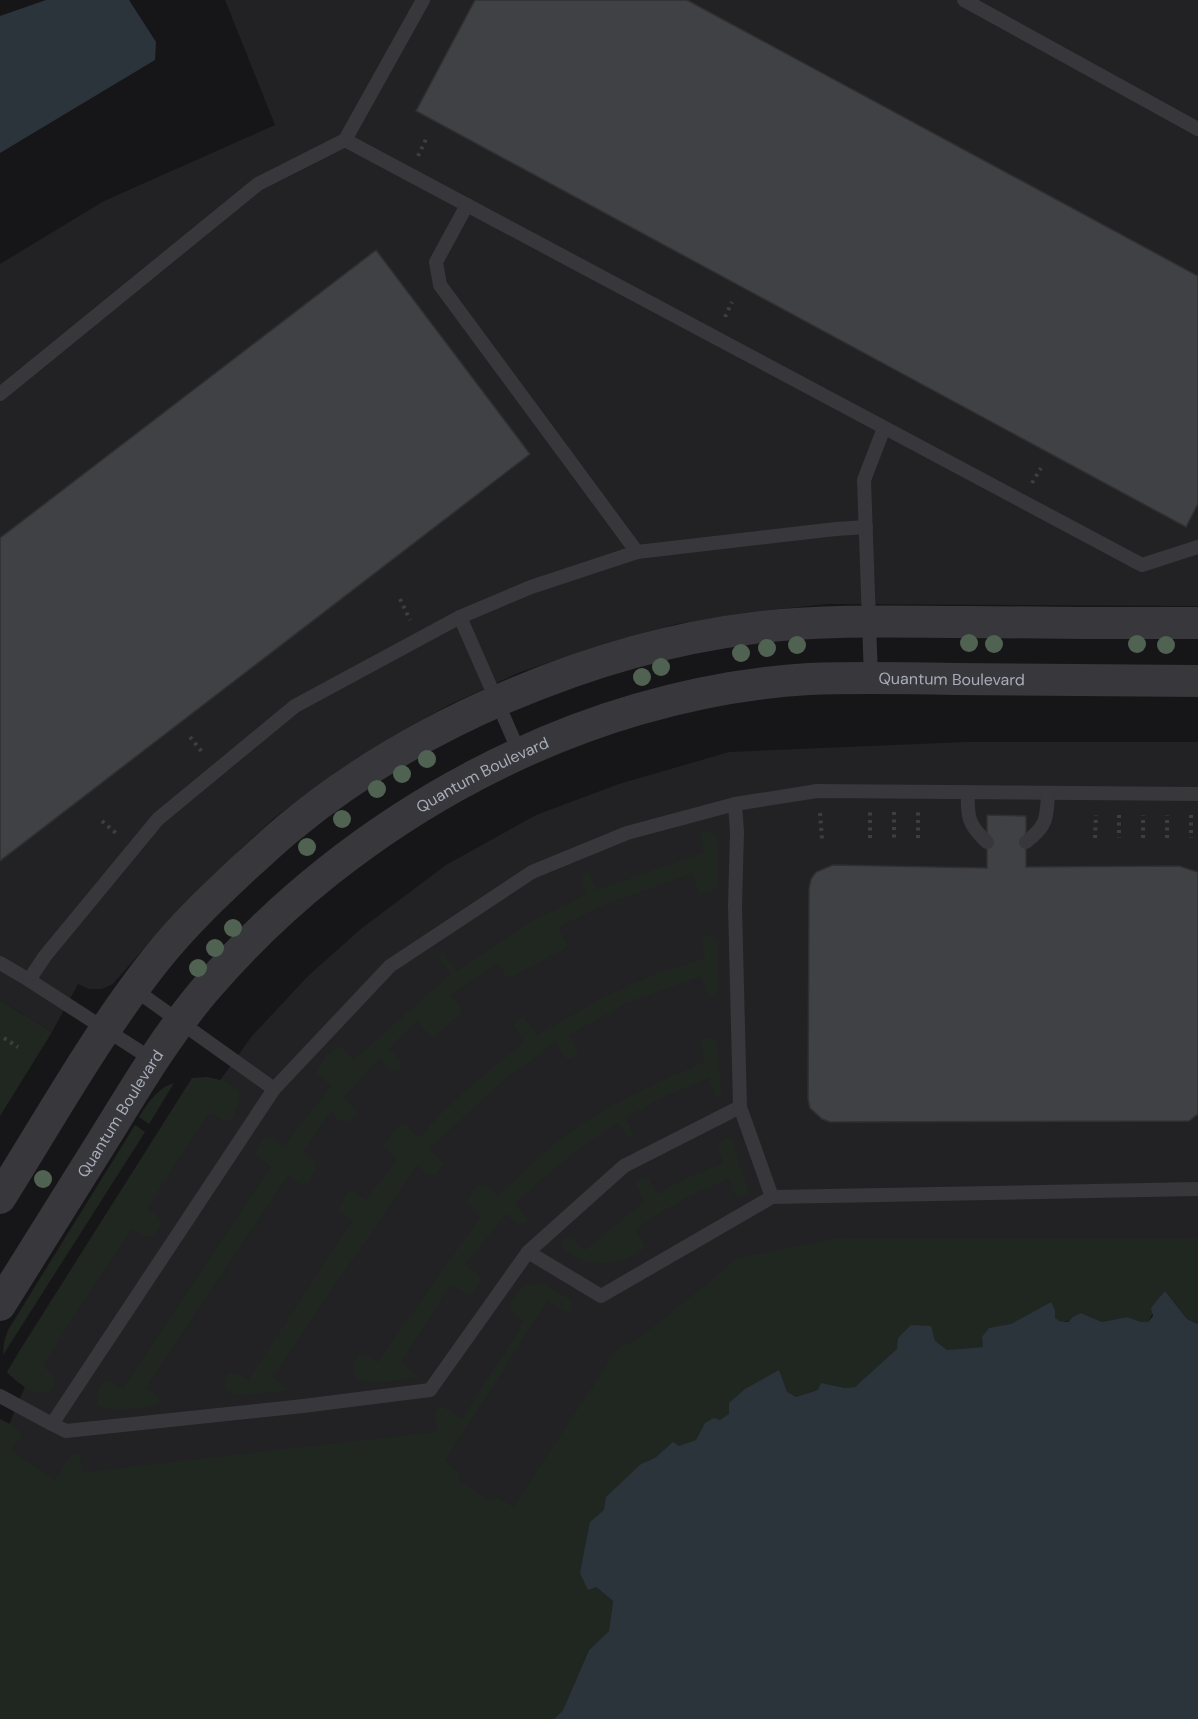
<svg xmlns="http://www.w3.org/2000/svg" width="1198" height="1719" font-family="'DM Sans',sans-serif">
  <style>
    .built { fill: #222224 }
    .green { fill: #202721 }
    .water { fill: #2c343b }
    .building { fill: #404144; stroke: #303033; stroke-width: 1.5 }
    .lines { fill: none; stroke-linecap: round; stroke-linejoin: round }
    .path { stroke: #3d3e43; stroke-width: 4; stroke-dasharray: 3 4.5; stroke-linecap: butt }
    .service { stroke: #37373c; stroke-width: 14 }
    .tertiary { stroke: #37373c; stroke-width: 32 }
    .tree { fill: #506252 }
    .labels { text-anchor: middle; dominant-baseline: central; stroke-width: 4.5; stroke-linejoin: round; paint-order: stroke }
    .street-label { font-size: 16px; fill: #a8acb7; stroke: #111012 }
  </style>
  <rect width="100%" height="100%" fill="#161517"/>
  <g class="built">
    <polygon points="225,0 1198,0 1198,606 828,604 749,612 677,624 603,644 518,673 449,705 393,736 336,772 273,819 215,873 158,932 113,984 102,989 89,989 78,984 52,1032 0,1000 0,264 104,201 275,125"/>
    <polygon points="966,742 1198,742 1198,1261 523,1507 39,1508 0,1442 9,1425 40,1350 218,1083 252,1036 309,975 362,928 446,865 536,815 619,784 729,752"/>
  </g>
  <g class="green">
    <path d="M701,832H711L717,838V888L700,895L692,874L606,904L558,927L567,944L565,948L512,977H507L498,963L451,995L463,1012L435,1036H430L417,1021L389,1048L402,1063L401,1067L397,1071H392L379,1059L343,1098L356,1109L357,1116L348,1122L337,1119L331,1112L302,1152L315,1162L316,1170L307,1184H300L288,1176L146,1388L159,1397L160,1403L157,1405C142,1407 110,1414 98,1405L96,1393L103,1382L110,1381L123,1389L271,1166L256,1156L255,1153L263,1139L270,1137L284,1146L331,1086L316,1073L326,1056L339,1046L354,1060L451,974L439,959L440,956L443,954L445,956L457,971L530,922L586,895L581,879L583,873H589L596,890L704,853L700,835Z"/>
    <path d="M710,934L717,941V993L711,996L707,993L701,976L627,1003L569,1035L577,1050V1055L571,1058H565L556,1042L506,1078L429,1149L444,1164L436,1175L427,1174L417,1166L272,1377L289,1390L239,1396L228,1392L224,1384L227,1374L235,1373L248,1380L352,1222L338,1210L348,1192H354L366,1200L397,1160L384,1146L385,1142L400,1125H406L419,1138C450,1101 487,1072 524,1043L513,1024L521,1018L525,1019L537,1035L604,997L656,974L705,958L701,938Z"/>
    <polygon points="0,1000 52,1032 0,1116"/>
    <path d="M709,1038L716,1041L722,1095L721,1097L716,1096L709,1078L659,1099L625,1118L634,1135L633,1137H627L618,1122C580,1146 548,1173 515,1203L528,1219L526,1223L517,1224L506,1214L465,1265L478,1273L481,1279L473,1294L468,1295L450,1285L401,1363L418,1376C400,1381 335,1394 358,1356L366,1355L378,1362L481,1216L467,1202C468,1195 476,1187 482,1184L487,1186L498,1196C516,1179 534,1161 552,1146C598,1109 651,1085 705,1062L700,1041Z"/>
    <path d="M207,1077C236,1082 250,1092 230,1120H223L209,1113L147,1208L158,1217L162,1224L153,1236L145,1237L131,1228L42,1366L53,1375L56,1380C48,1408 18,1384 7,1372L20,1350L192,1078Z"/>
    <path d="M174,1083L149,1124L139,1117C149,1102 156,1089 174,1083Z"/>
    <polygon points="135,1125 145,1132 3,1355 4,1342 8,1330"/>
    <path d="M727,1138H730L732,1141L749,1193L736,1197L729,1179C692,1193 667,1207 636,1230L645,1247C632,1260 604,1268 585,1261C578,1259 571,1253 564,1249L562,1243L564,1239L571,1238L584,1251L645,1201L635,1184L643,1178H648L657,1194L687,1178L723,1163L717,1143Z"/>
    <path d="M836,1238L1198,1239V1324L1187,1319L1165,1291L1148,1322H1141L1127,1317L1102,1322L1081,1313C1072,1320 1065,1325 1055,1318L1050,1302L1011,1324L989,1328L984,1347L947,1350L934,1341L897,1349L855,1387L845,1388L831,1384L796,1397L787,1392L779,1371L729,1414L720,1420L705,1423L696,1440L679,1446L673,1442L655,1458L641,1464L596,1587L613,1601L609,1631L589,1650L563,1710L554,1719H0V1419L14,1426L20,1432L21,1436L11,1451L55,1480L72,1455H78L84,1472L437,1432L435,1414L437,1409L442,1407L462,1419L524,1322L511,1311L509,1307L511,1301L525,1285L544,1284L571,1300L572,1308L570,1311H565L548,1300L445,1461L459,1473V1480L490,1501L499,1498L513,1507L618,1348L639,1338L729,1266L734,1259Z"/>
  </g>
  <g class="water">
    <polygon points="46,0 129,0 156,42 155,60 0,153 0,16"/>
    <polygon points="1165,1291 1187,1319 1198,1324 1198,1719 554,1719 563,1710 589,1650 609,1631 613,1601 596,1587 588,1590 580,1573 590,1522 604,1510 606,1497 641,1464 655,1458 673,1442 679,1446 696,1440 705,1423 714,1418 720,1420 729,1414 729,1403 745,1389 779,1370 787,1392 796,1397 818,1390 821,1383 845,1388 855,1387 897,1349 898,1338 911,1325 931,1326 935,1341 947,1350 983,1347 982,1337 989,1328 1011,1324 1051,1302 1055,1310 1055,1318 1060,1321 1068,1322 1073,1317 1081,1313 1102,1322 1127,1317 1141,1322 1148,1322 1153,1316 1151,1308"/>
  </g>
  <g class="building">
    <polygon points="475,0 687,0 1198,276 1198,504 1186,527 416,111"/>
    <polygon points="376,250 530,454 0,861 0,538"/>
    <polygon points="987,815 1026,816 1026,867 1179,866 1198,872 1198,1114 1189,1121 830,1122 822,1119 810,1108 808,1099 809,889 811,879 816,872 833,865 987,868"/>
  </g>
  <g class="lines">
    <g class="path">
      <polyline points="418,156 427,137"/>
      <polyline points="725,317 732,302"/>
      <polyline points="1032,483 1041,468"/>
      <polyline points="400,599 410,620"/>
      <polyline points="190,737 203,753"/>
      <polyline points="894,812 894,838"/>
      <polyline points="820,813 822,839"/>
      <polyline points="1119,815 1119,838"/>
      <polyline points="1191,815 1191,838"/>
      <polyline points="102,821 117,834"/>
      <polyline points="870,838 870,812"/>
      <polyline points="918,838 918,812"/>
      <polyline points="1095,838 1096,815"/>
      <polyline points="1143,838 1143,815"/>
      <polyline points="1167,838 1167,815"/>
      <polyline points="4,1038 18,1047"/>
    </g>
    <g class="service">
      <polyline points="423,0 345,140 1142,565 1198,547"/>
      <polyline points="964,0 1198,129"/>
      <polyline points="467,205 436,262 440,285 637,552 836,529 866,527"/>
      <polyline points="0,394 258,184 345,140"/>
      <polyline points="460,617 520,754"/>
      <polyline points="871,678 864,480 884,428"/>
      <path d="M968,792C967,816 968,825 987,842"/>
      <polyline points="735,804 817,791 1198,794"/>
      <path d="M1026,842C1047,826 1047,818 1048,793"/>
      <polyline points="0,963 29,980"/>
      <polyline points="134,989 274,1089"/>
      <polyline points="153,1060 29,980 45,956 158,819 295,706 460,617 531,587 637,552"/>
      <polyline points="528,1252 601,1296 772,1197 1198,1189"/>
      <polyline points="0,1396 52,1424 274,1089 390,966 532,872 627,833 735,804 737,832 735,906 740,1107 772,1197"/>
      <polyline points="52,1424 66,1431 303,1406 430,1390 528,1252 624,1166 740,1107"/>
    </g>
    <g class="tertiary">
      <path d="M0,1198C51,1117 98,1032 157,958C184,924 216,894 247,865C262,852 275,839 290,827C414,724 593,648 753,628C824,619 897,622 968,622C1045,623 1121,623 1198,623"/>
      <path id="s1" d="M0,1305C35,1249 70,1193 105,1137C136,1087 166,1036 204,991C352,817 579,693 809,679C857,677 907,678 956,679C1036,679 1117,680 1198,681"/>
    </g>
  </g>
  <g class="tree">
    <circle cx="969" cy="643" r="9"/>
    <circle cx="994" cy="644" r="9"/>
    <circle cx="1137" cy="644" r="9"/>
    <circle cx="797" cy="645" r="9"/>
    <circle cx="1166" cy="645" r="9"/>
    <circle cx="767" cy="648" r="9"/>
    <circle cx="741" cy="653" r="9"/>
    <circle cx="661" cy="667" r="9"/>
    <circle cx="642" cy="677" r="9"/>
    <circle cx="427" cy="759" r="9"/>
    <circle cx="402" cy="774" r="9"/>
    <circle cx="377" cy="789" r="9"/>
    <circle cx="342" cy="819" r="9"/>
    <circle cx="307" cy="847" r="9"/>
    <circle cx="233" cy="928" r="9"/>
    <circle cx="215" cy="948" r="9"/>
    <circle cx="198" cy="968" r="9"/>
    <circle cx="43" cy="1179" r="9"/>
  </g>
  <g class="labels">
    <g class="street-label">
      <text stroke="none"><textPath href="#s1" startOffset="1216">Quantum Boulevard</textPath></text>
      <text stroke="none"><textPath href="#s1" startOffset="730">Quantum Boulevard</textPath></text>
      <text stroke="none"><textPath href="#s1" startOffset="226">Quantum Boulevard</textPath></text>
    </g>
  </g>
</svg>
